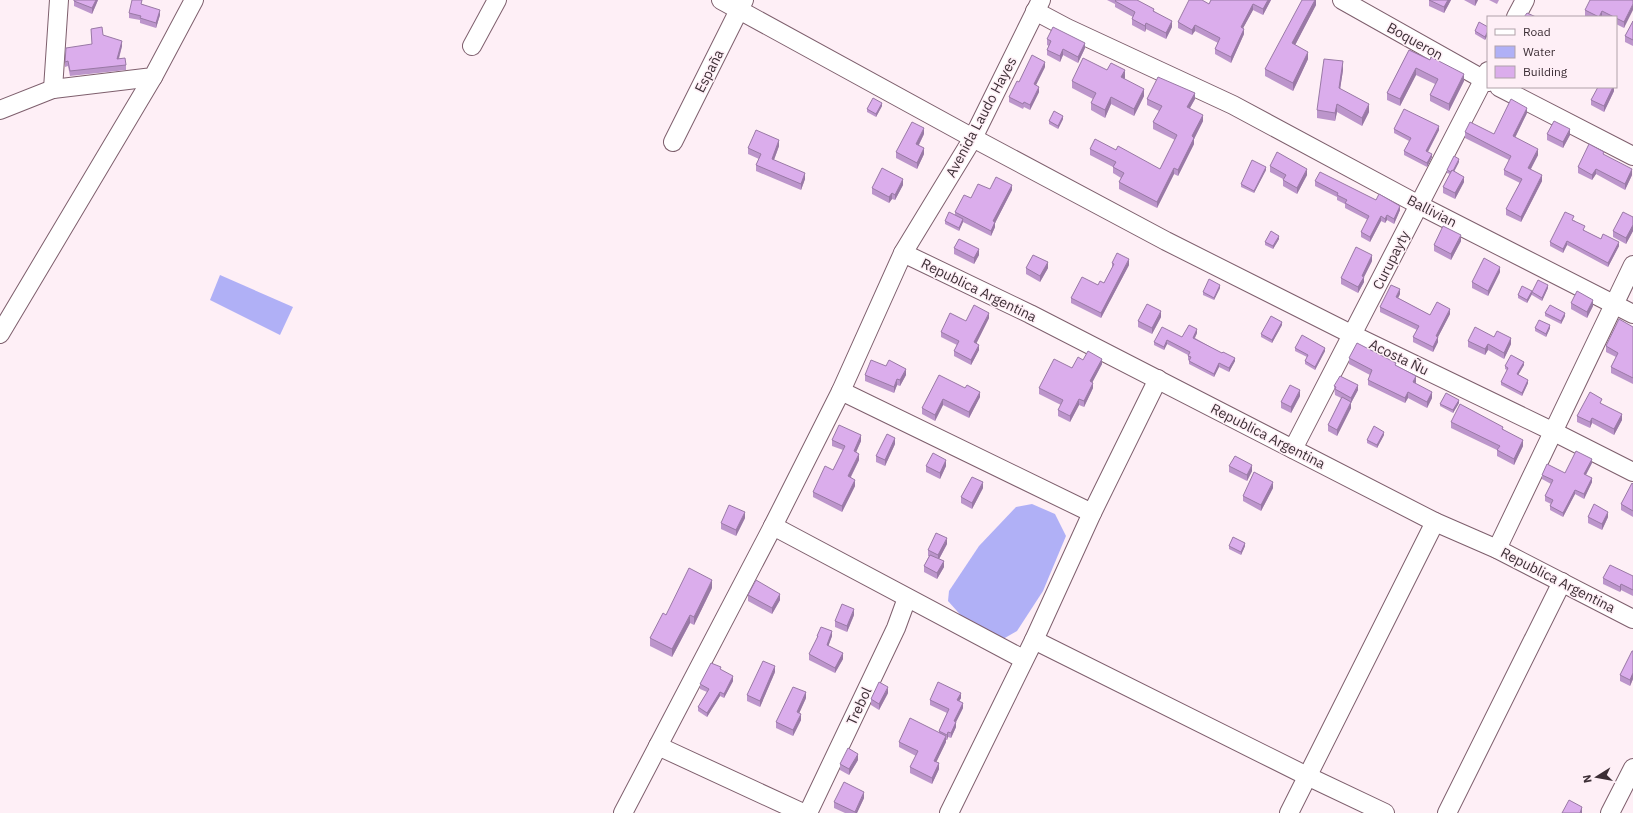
<svg xmlns="http://www.w3.org/2000/svg" width="1633" height="813" font-family="'IBM Plex Sans',sans-serif">
  <style>
    .water { fill: #b0b0f6 }
    .lines { fill: none; stroke-linecap: round; stroke-linejoin: round }
    .minor-casing { stroke: #7e5f6d; stroke-width: 20 }
    .minor { stroke: #fff; stroke-width: 18 }
    .wall { fill: #bc95cb }
    .shaded-wall { fill: #9979a5 }
    .building { fill: #dbadec; stroke: #9979a5 }
    .labels { text-anchor: middle; dominant-baseline: central; stroke-width: 3; stroke-linejoin: round; paint-order: stroke }
    .street-label { font-size: 14px; fill: #3c2e35; stroke: #feeff6 }
  </style>
  <rect width="100%" height="100%" fill="#feeff6"/>
  <g class="water">
    <polygon points="220,275 293,307 280,335 210,300"/>
    <polygon points="1032,504 1055,514 1066,536 1043,591 1017,631 996,643 965,620 948,601 949,591 979,546 1016,507"/>
  </g>
  <g class="lines">
    <g class="minor-casing">
      <g id="minor">
        <polyline points="721,0 973,138 1166,241 1353,335 1552,431 1633,472"/>
        <polyline points="1342,0 1488,82"/>
        <polyline points="1035,11 1067,28 1233,105 1419,205 1633,314"/>
        <polyline points="1516,17 1525,0"/>
        <polyline points="472,46 497,0"/>
        <polyline points="1499,87 1633,156"/>
        <polyline points="53,89 59,0"/>
        <polyline points="0,110 53,89 153,77 194,0"/>
        <polyline points="673,142 744,0"/>
        <polyline points="903,253 1030,314 1435,522 1497,549 1633,619"/>
        <polyline points="0,334 153,77"/>
        <polyline points="841,391 1092,513"/>
        <polyline points="1293,449 1488,71"/>
        <polyline points="773,526 1023,659"/>
        <polyline points="1497,549 1633,265"/>
        <polyline points="1034,640 1307,776 1385,813"/>
        <polyline points="658,746 803,813"/>
        <polyline points="623,813 773,526 841,391 903,253 973,138 1041,0"/>
        <polyline points="808,813 896,628 907,598"/>
        <polyline points="949,813 1034,640 1092,513 1158,379"/>
        <polyline points="1289,813 1435,522"/>
        <polyline points="1447,813 1562,582"/>
        <polyline points="1610,813 1633,768"/>
      </g>
    </g>
    <use href="#minor" class="minor"/>
  </g>
  <g class="wall">
    <polygon points="74,0 98,0 92,14 74,6"/>
    <polygon points="1107,0 1137,0 1154,11 1172,27 1166,39 1146,29 1145,32 1132,25 1132,19 1133,17 1115,7 1115,4"/>
    <polygon points="1211,0 1271,0 1263,15 1253,10 1243,28 1244,34 1231,63 1215,54 1215,49 1218,43 1195,31 1192,35 1178,28 1178,22 1209,4"/>
    <polygon points="1316,0 1316,5 1295,45 1308,59 1293,91 1265,76 1265,69"/>
    <polygon points="1429,0 1451,0 1444,13 1429,6"/>
    <polygon points="1464,0 1478,0 1475,6"/>
    <polygon points="1489,0 1499,0 1497,4"/>
    <polygon points="1633,0 1624,28 1616,24 1616,17 1588,17 1585,16 1585,10"/>
    <polygon points="142,4 160,15 156,28 140,23 140,20 129,18 129,13"/>
    <polygon points="1633,21 1633,46 1625,42 1625,36"/>
    <polygon points="1488,27 1488,34 1485,40 1475,34 1475,31"/>
    <polygon points="91,29 122,46 119,59 126,65 126,70 70,76 68,66 65,67 65,62 92,44"/>
    <polygon points="1047,39 1085,48 1078,63 1063,55 1060,62 1047,55 1047,50 1049,46 1047,45"/>
    <polygon points="1409,50 1430,60 1464,81 1449,111 1430,101 1430,95 1435,84 1416,75 1400,106 1387,100 1387,93"/>
    <polygon points="1045,67 1036,85 1039,92 1030,110 1024,107 1023,109 1009,102 1009,97 1019,82"/>
    <polygon points="1107,70 1125,78 1124,79 1144,96 1134,116 1111,104 1105,118 1091,110 1091,103 1093,99 1072,88 1072,81"/>
    <polygon points="1343,70 1340,89 1369,112 1362,126 1337,112 1335,121 1317,118 1317,110"/>
    <polygon points="1614,87 1614,91 1604,112 1591,105 1591,100"/>
    <polygon points="1147,99 1195,99 1190,108 1203,121 1194,139 1194,144 1178,176 1174,174 1157,208 1119,189 1119,182 1121,178 1113,173 1113,167 1090,155 1090,149 1116,150 1160,169 1175,140 1153,129 1153,122 1159,111 1147,105"/>
    <polygon points="882,106 876,117 867,112 867,109"/>
    <polygon points="1527,113 1515,137 1538,155 1531,169 1542,181 1521,222 1506,215 1506,209 1520,183 1504,175 1504,170 1509,160 1465,138 1465,132 1494,134"/>
    <polygon points="1063,119 1058,129 1049,124 1049,121"/>
    <polygon points="1394,129 1439,130 1428,152 1432,157 1427,167 1404,155 1404,151 1409,141 1394,133"/>
    <polygon points="924,134 919,145 924,154 917,169 896,158 896,152"/>
    <polygon points="1547,134 1570,135 1563,148 1547,140"/>
    <polygon points="779,146 774,160 805,179 801,190 756,171 756,165 759,159 748,154 748,148"/>
    <polygon points="1604,155 1632,175 1625,190 1596,174 1592,180 1578,173 1578,167"/>
    <polygon points="1459,162 1454,172 1464,182 1455,199 1443,193 1443,187 1450,174 1447,173 1447,170"/>
    <polygon points="1270,166 1307,175 1297,194 1283,186 1283,179 1270,172"/>
    <polygon points="1266,170 1254,193 1241,187 1241,184"/>
    <polygon points="1315,181 1376,200 1400,210 1394,224 1387,220 1385,223 1381,221 1370,242 1361,237 1361,232 1368,220 1345,208 1345,204 1337,200 1337,197 1315,186"/>
    <polygon points="903,185 895,200 892,199 889,203 872,194 872,188"/>
    <polygon points="990,189 1012,190 995,223 995,227 991,236 963,222 959,231 945,224 945,221 955,215 955,212 971,198"/>
    <polygon points="1633,217 1633,231 1626,244 1613,237 1613,231"/>
    <polygon points="1574,220 1585,231 1601,239 1619,246 1608,267 1567,245 1563,253 1550,246 1550,242"/>
    <polygon points="1279,239 1273,249 1265,245 1265,242"/>
    <polygon points="1461,241 1451,260 1434,251 1434,245"/>
    <polygon points="954,248 979,255 974,264 954,254"/>
    <polygon points="1372,261 1364,277 1364,282 1358,293 1341,284 1341,278"/>
    <polygon points="1112,263 1129,265 1101,318 1071,303 1071,298 1098,285 1104,283 1112,268"/>
    <polygon points="1026,268 1048,268 1040,282 1026,274"/>
    <polygon points="1500,272 1488,296 1472,288 1472,282"/>
    <polygon points="1220,288 1214,300 1203,295 1203,292"/>
    <polygon points="1548,288 1542,301 1532,295 1532,292"/>
    <polygon points="1400,294 1398,298 1430,315 1450,314 1438,337 1438,342 1433,352 1413,342 1413,337 1417,330 1380,312 1380,307"/>
    <polygon points="1532,294 1527,303 1518,298 1518,295"/>
    <polygon points="1571,303 1593,306 1587,318 1571,309"/>
    <polygon points="1545,313 1565,316 1561,324 1545,316"/>
    <polygon points="1161,317 1152,334 1138,327 1138,321"/>
    <polygon points="989,318 976,344 979,350 971,365 954,356 954,351 957,345 941,337 941,332 966,321"/>
    <polygon points="1282,325 1272,343 1261,337 1261,334"/>
    <polygon points="1633,327 1633,384 1611,373 1611,367 1616,357 1606,352 1606,346"/>
    <polygon points="1535,328 1550,328 1546,337 1535,331"/>
    <polygon points="1197,333 1195,338 1235,361 1229,372 1219,367 1214,377 1189,364 1189,360 1188,360 1188,355 1167,344 1164,350 1154,345 1154,342 1182,337"/>
    <polygon points="1494,337 1511,344 1504,359 1488,350 1485,355 1468,347 1468,341"/>
    <polygon points="1295,348 1325,351 1315,370 1305,364 1305,361 1307,357 1295,351"/>
    <polygon points="1349,358 1396,366 1416,382 1415,384 1432,398 1427,408 1408,398 1405,403 1368,385 1368,380 1370,375 1349,364"/>
    <polygon points="1083,360 1102,364 1092,382 1093,388 1084,407 1079,405 1070,422 1058,416 1058,410 1061,405 1039,394 1039,388 1072,368"/>
    <polygon points="1524,365 1518,375 1528,383 1522,396 1501,385 1501,382 1507,370 1505,369 1505,366"/>
    <polygon points="865,375 906,375 900,386 897,385 894,393 865,381"/>
    <polygon points="1334,386 1358,390 1351,403 1351,408 1337,436 1328,431 1328,425 1341,398 1335,395"/>
    <polygon points="965,388 980,397 969,418 943,405 935,421 922,414 922,408"/>
    <polygon points="1300,396 1291,413 1281,408 1281,402"/>
    <polygon points="1459,403 1453,413 1440,406 1440,404"/>
    <polygon points="1602,404 1622,420 1614,435 1592,423 1590,428 1577,422 1577,416"/>
    <polygon points="1451,422 1503,429 1523,446 1514,465 1497,456 1497,450 1451,428"/>
    <polygon points="1384,435 1377,448 1367,443 1367,440"/>
    <polygon points="832,440 861,441 856,452 859,460 851,477 855,486 842,512 813,497 813,492 833,470 843,450 832,446"/>
    <polygon points="895,444 885,466 876,462 876,456"/>
    <polygon points="1592,463 1586,475 1592,482 1584,499 1575,494 1563,517 1550,510 1550,506 1551,504 1545,501 1545,496 1551,484 1542,479 1542,475 1565,473"/>
    <polygon points="926,466 946,466 940,479 926,472"/>
    <polygon points="1229,466 1252,471 1247,481 1229,472"/>
    <polygon points="1633,484 1633,517 1621,510 1621,504"/>
    <polygon points="983,488 972,509 961,503 961,497"/>
    <polygon points="1273,488 1261,511 1243,501 1243,496"/>
    <polygon points="1588,517 1608,517 1602,530 1588,523"/>
    <polygon points="745,518 736,536 721,529 721,523"/>
    <polygon points="947,544 939,559 944,567 937,579 924,572 924,566 929,556 928,556 928,550"/>
    <polygon points="1229,546 1245,546 1241,555 1229,549"/>
    <polygon points="1633,576 1633,596 1621,590 1620,592 1603,584 1603,578"/>
    <polygon points="712,588 694,625 690,623 672,657 650,646 650,638 666,615"/>
    <polygon points="748,595 780,600 772,614 748,601"/>
    <polygon points="854,615 847,632 835,627 835,621"/>
    <polygon points="817,636 832,636 828,646 843,659 835,673 809,660 809,654 817,638"/>
    <polygon points="1633,651 1633,679 1630,686 1620,681 1620,675"/>
    <polygon points="721,670 733,681 724,698 720,696 707,717 698,711 698,707 707,692 700,689 700,684"/>
    <polygon points="775,672 760,707 747,701 747,695"/>
    <polygon points="888,693 879,710 871,705 871,699"/>
    <polygon points="806,698 799,713 801,720 793,736 776,728 776,722"/>
    <polygon points="961,698 959,701 963,708 956,722 956,727 951,738 948,737 947,740 946,740 946,742 936,762 939,769 932,784 910,773 910,767 916,756 899,747 899,742 939,733 939,731 947,713 930,705 930,700"/>
    <polygon points="858,760 849,775 840,770 840,764"/>
    <polygon points="864,798 857,813 845,813 834,808 834,802"/>
  </g>
  <g class="shaded-wall">
    <polygon points="96,0 98,0 92,14 92,8"/>
    <polygon points="1268,0 1271,0 1263,15 1263,9"/>
    <polygon points="1315,0 1316,0 1316,5 1292,51 1292,43"/>
    <polygon points="1448,0 1451,0 1444,13 1444,7"/>
    <polygon points="1475,0 1478,0 1475,6"/>
    <polygon points="1253,4 1253,10 1241,32 1241,27"/>
    <polygon points="1633,4 1633,10 1624,28 1624,22"/>
    <polygon points="160,10 160,15 156,28 156,23"/>
    <polygon points="1602,11 1602,17 1599,17"/>
    <polygon points="1172,21 1172,27 1166,39 1166,33"/>
    <polygon points="1146,23 1146,29 1145,32 1145,26"/>
    <polygon points="1195,25 1195,31 1192,35 1192,30"/>
    <polygon points="1244,29 1244,34 1231,63 1231,57"/>
    <polygon points="1488,31 1488,34 1485,40 1485,37"/>
    <polygon points="122,41 122,46 117,64 117,59"/>
    <polygon points="1085,43 1085,48 1078,63 1078,57"/>
    <polygon points="1063,49 1063,55 1060,62 1060,56"/>
    <polygon points="1308,52 1308,59 1293,91 1293,83"/>
    <polygon points="1343,61 1343,70 1339,96 1339,88"/>
    <polygon points="1045,62 1045,67 1034,89 1034,84"/>
    <polygon points="1416,68 1416,75 1400,106 1400,99"/>
    <polygon points="1125,70 1125,78 1121,85 1121,77"/>
    <polygon points="1464,74 1464,81 1449,111 1449,104"/>
    <polygon points="1039,87 1039,92 1030,110 1030,105"/>
    <polygon points="1613,87 1614,87 1614,91 1604,112 1604,106"/>
    <polygon points="1144,89 1144,96 1134,116 1134,109"/>
    <polygon points="1195,93 1195,99 1187,113 1187,107"/>
    <polygon points="1111,97 1111,104 1105,118 1105,110"/>
    <polygon points="882,103 882,106 876,117 876,114"/>
    <polygon points="1337,104 1337,112 1335,121 1335,113"/>
    <polygon points="1369,104 1369,112 1362,126 1362,118"/>
    <polygon points="1527,108 1527,113 1513,142 1513,136"/>
    <polygon points="1203,115 1203,121 1194,139 1194,144 1178,176 1178,170 1192,136"/>
    <polygon points="1063,116 1063,119 1058,129 1058,126"/>
    <polygon points="1439,126 1439,130 1426,155 1426,151"/>
    <polygon points="924,128 924,134 916,150 916,144"/>
    <polygon points="1570,129 1570,135 1563,148 1563,142"/>
    <polygon points="779,140 779,146 772,165 772,159"/>
    <polygon points="924,148 924,154 917,169 917,163"/>
    <polygon points="1538,149 1538,155 1528,174 1528,168"/>
    <polygon points="1432,154 1432,157 1427,167 1427,163"/>
    <polygon points="1459,159 1459,162 1452,175 1452,173"/>
    <polygon points="1266,167 1266,170 1254,193 1254,191"/>
    <polygon points="1174,168 1174,174 1157,208 1157,202"/>
    <polygon points="1307,169 1307,175 1297,194 1297,188"/>
    <polygon points="1596,169 1596,174 1592,180 1592,175"/>
    <polygon points="1632,169 1632,175 1625,190 1625,184"/>
    <polygon points="805,173 805,179 801,190 801,184"/>
    <polygon points="1542,175 1542,181 1521,222 1521,217"/>
    <polygon points="1464,177 1464,182 1455,199 1455,193"/>
    <polygon points="903,179 903,185 895,200 895,195"/>
    <polygon points="1012,185 1012,190 995,223 995,227 991,236 991,231 993,221"/>
    <polygon points="892,193 892,199 889,203 889,197"/>
    <polygon points="1400,206 1400,210 1394,224 1394,219"/>
    <polygon points="1387,215 1387,220 1385,223 1385,219"/>
    <polygon points="1381,216 1381,221 1370,242 1370,237"/>
    <polygon points="963,219 963,222 959,231 959,228"/>
    <polygon points="1633,225 1633,231 1626,244 1626,238"/>
    <polygon points="1461,235 1461,241 1451,260 1451,254"/>
    <polygon points="1279,236 1279,239 1273,249 1273,246"/>
    <polygon points="1567,241 1567,245 1563,253 1563,249"/>
    <polygon points="1619,242 1619,246 1608,267 1608,263"/>
    <polygon points="979,249 979,255 974,264 974,258"/>
    <polygon points="1372,255 1372,261 1364,277 1364,282 1358,293 1358,287 1362,276"/>
    <polygon points="1129,259 1129,265 1101,318 1101,313"/>
    <polygon points="1048,262 1048,268 1040,282 1040,276"/>
    <polygon points="1500,267 1500,272 1488,296 1488,291"/>
    <polygon points="1220,285 1220,288 1214,300 1214,298"/>
    <polygon points="1548,285 1548,288 1542,301 1542,298"/>
    <polygon points="1400,289 1400,294 1396,302 1396,297"/>
    <polygon points="1532,291 1532,294 1527,303 1527,300"/>
    <polygon points="1593,300 1593,306 1587,318 1587,312"/>
    <polygon points="1450,309 1450,314 1438,337 1438,342 1433,352 1433,347 1436,336"/>
    <polygon points="1161,311 1161,317 1152,334 1152,328"/>
    <polygon points="989,313 989,318 974,348 974,342"/>
    <polygon points="1565,313 1565,316 1561,324 1561,321"/>
    <polygon points="1282,322 1282,325 1272,343 1272,340"/>
    <polygon points="1550,325 1550,328 1546,337 1546,334"/>
    <polygon points="1197,329 1197,333 1193,341 1193,338"/>
    <polygon points="1511,338 1511,344 1504,359 1504,353"/>
    <polygon points="1167,340 1167,344 1164,350 1164,347"/>
    <polygon points="1488,344 1488,350 1485,355 1485,349"/>
    <polygon points="979,345 979,350 971,365 971,360"/>
    <polygon points="1325,348 1325,351 1315,370 1315,367"/>
    <polygon points="1235,358 1235,361 1229,372 1229,368"/>
    <polygon points="1102,359 1102,364 1090,387 1090,381"/>
    <polygon points="1524,362 1524,365 1517,377 1517,374"/>
    <polygon points="1219,363 1219,367 1214,377 1214,374"/>
    <polygon points="906,369 906,375 900,386 900,380"/>
    <polygon points="1416,376 1416,382 1413,388 1413,382"/>
    <polygon points="897,379 897,385 894,393 894,387"/>
    <polygon points="1528,380 1528,383 1522,396 1522,393"/>
    <polygon points="1093,383 1093,388 1084,407 1084,401"/>
    <polygon points="1358,385 1358,390 1351,403 1351,398"/>
    <polygon points="1300,390 1300,396 1291,413 1291,407"/>
    <polygon points="980,392 980,397 969,418 969,412"/>
    <polygon points="1408,392 1408,398 1405,403 1405,398"/>
    <polygon points="1432,392 1432,398 1427,408 1427,402"/>
    <polygon points="943,399 943,405 935,421 935,415"/>
    <polygon points="1079,399 1079,405 1070,422 1070,416"/>
    <polygon points="1459,400 1459,403 1453,413 1453,410"/>
    <polygon points="1351,402 1351,408 1337,436 1337,430"/>
    <polygon points="1622,414 1622,420 1614,435 1614,429"/>
    <polygon points="1592,418 1592,423 1590,428 1590,422"/>
    <polygon points="1384,432 1384,435 1377,448 1377,445"/>
    <polygon points="861,435 861,441 854,457 854,451"/>
    <polygon points="895,438 895,444 885,466 885,460"/>
    <polygon points="1523,440 1523,446 1514,465 1514,459"/>
    <polygon points="859,454 859,460 848,482 848,476"/>
    <polygon points="1592,459 1592,463 1584,478 1584,474"/>
    <polygon points="946,460 946,466 940,479 940,473"/>
    <polygon points="1252,465 1252,471 1247,481 1247,475"/>
    <polygon points="1592,478 1592,482 1584,499 1584,494"/>
    <polygon points="855,480 855,486 842,512 842,506"/>
    <polygon points="983,482 983,488 972,509 972,503"/>
    <polygon points="1273,482 1273,488 1261,511 1261,505"/>
    <polygon points="1575,490 1575,494 1563,517 1563,513"/>
    <polygon points="745,512 745,518 736,536 736,530"/>
    <polygon points="1608,512 1608,517 1602,530 1602,524"/>
    <polygon points="947,538 947,544 938,561 938,555"/>
    <polygon points="1245,543 1245,546 1241,555 1241,552"/>
    <polygon points="944,561 944,567 937,579 937,573"/>
    <polygon points="712,580 712,588 694,625 694,617"/>
    <polygon points="1621,584 1621,590 1620,592 1620,587"/>
    <polygon points="780,594 780,600 772,614 772,608"/>
    <polygon points="854,609 854,615 847,632 847,626"/>
    <polygon points="690,615 690,623 672,657 672,649"/>
    <polygon points="832,631 832,636 827,650 827,645"/>
    <polygon points="843,653 843,659 835,673 835,668"/>
    <polygon points="775,666 775,672 760,707 760,701"/>
    <polygon points="1633,673 1633,679 1630,686 1630,680"/>
    <polygon points="733,676 733,681 724,698 724,694"/>
    <polygon points="888,687 888,693 879,710 879,704"/>
    <polygon points="720,692 720,696 707,717 707,713"/>
    <polygon points="806,692 806,698 797,718 797,712"/>
    <polygon points="961,693 961,698 957,705 957,700"/>
    <polygon points="963,703 963,708 954,726 954,721"/>
    <polygon points="801,714 801,720 793,736 793,730"/>
    <polygon points="956,722 956,727 951,738 951,733"/>
    <polygon points="948,732 948,737 947,740 947,735"/>
    <polygon points="946,736 946,742 934,767 934,761"/>
    <polygon points="858,754 858,760 849,775 849,769"/>
    <polygon points="939,763 939,769 932,784 932,778"/>
    <polygon points="864,792 864,798 857,813 855,813"/>
    <polygon points="1582,807 1582,813 1580,813"/>
  </g>
  <g class="building">
    <polygon points="74,0 96,0 92,8 74,1"/>
    <polygon points="132,0 142,0 141,4 160,10 156,23 140,18 141,16 129,13"/>
    <polygon points="1116,0 1137,0 1154,9 1153,11 1172,21 1166,33 1146,23 1145,26 1132,19 1135,12 1115,1"/>
    <polygon points="1189,0 1202,0 1209,4 1211,0 1268,0 1263,9 1253,4 1241,27 1244,29 1231,57 1215,49 1220,38 1195,25 1192,30 1178,22"/>
    <polygon points="1302,0 1315,0 1292,43 1308,52 1293,83 1265,69"/>
    <polygon points="1429,0 1448,0 1444,7"/>
    <polygon points="1590,0 1633,0 1633,4 1624,22 1616,18 1616,17 1614,17 1602,11 1599,17 1585,10"/>
    <polygon points="1527,13 1536,17 1524,17"/>
    <polygon points="1633,21 1633,40 1625,36"/>
    <polygon points="1479,22 1488,27 1488,31 1485,37 1475,31"/>
    <polygon points="102,27 103,35 122,41 117,59 125,58 126,65 70,71 68,61 65,62 66,48 92,44 91,29"/>
    <polygon points="1053,27 1085,43 1078,57 1063,49 1060,56 1047,50 1051,41 1047,39"/>
    <polygon points="1409,50 1430,60 1431,57 1464,74 1449,104 1430,95 1438,79 1416,68 1400,99 1387,93"/>
    <polygon points="1032,55 1045,62 1034,84 1039,87 1030,105 1024,102 1023,104 1009,97 1017,81 1019,82"/>
    <polygon points="1083,58 1107,70 1111,63 1125,70 1121,77 1144,89 1134,109 1111,97 1105,110 1091,103 1096,93 1072,81"/>
    <polygon points="1324,59 1343,61 1339,88 1369,104 1362,118 1337,104 1335,113 1317,110"/>
    <polygon points="1158,77 1195,93 1187,107 1203,115 1192,136 1194,138 1178,170 1174,168 1157,202 1119,182 1124,173 1113,167 1116,162 1090,149 1095,139 1116,150 1118,146 1160,169 1177,135 1153,122 1162,106 1147,99"/>
    <polygon points="1598,87 1613,87 1604,106 1591,100"/>
    <polygon points="873,98 882,103 876,114 867,109"/>
    <polygon points="1511,99 1527,108 1513,136 1538,149 1528,168 1542,175 1521,217 1506,209 1522,179 1504,170 1511,156 1465,132 1470,122 1494,134"/>
    <polygon points="1404,109 1439,126 1426,151 1432,154 1427,163 1404,151 1411,138 1394,129"/>
    <polygon points="1054,111 1063,116 1058,126 1049,121"/>
    <polygon points="1554,121 1570,129 1563,142 1547,134"/>
    <polygon points="912,122 924,128 916,144 924,148 917,163 896,152"/>
    <polygon points="756,130 779,140 772,159 805,173 801,184 756,165 761,154 748,148"/>
    <polygon points="1589,144 1604,152 1603,154 1632,169 1625,184 1596,169 1592,175 1578,167"/>
    <polygon points="1277,152 1307,169 1297,188 1283,180 1286,175 1270,166"/>
    <polygon points="1454,156 1459,159 1453,171 1452,170 1451,172 1447,170"/>
    <polygon points="1252,160 1266,167 1254,191 1241,184"/>
    <polygon points="882,168 903,179 895,195 892,193 889,197 872,188"/>
    <polygon points="1452,170 1464,177 1455,193 1443,187"/>
    <polygon points="1320,172 1376,200 1379,194 1400,206 1394,219 1387,215 1385,219 1381,216 1370,237 1361,232 1369,216 1345,203 1347,200 1337,195 1338,193 1315,181"/>
    <polygon points="996,177 1012,185 993,221 995,222 991,231 955,212 964,195 971,198 978,184 990,189"/>
    <polygon points="949,212 963,219 959,228 945,221"/>
    <polygon points="1565,212 1574,216 1572,220 1585,226 1583,230 1601,239 1603,234 1619,242 1608,263 1567,241 1563,249 1550,242"/>
    <polygon points="1623,212 1633,217 1633,225 1626,238 1613,231"/>
    <polygon points="1443,226 1461,235 1451,254 1434,245"/>
    <polygon points="1271,231 1279,236 1273,246 1265,242"/>
    <polygon points="959,239 979,249 974,258 954,248"/>
    <polygon points="1356,247 1372,255 1362,276 1364,277 1358,287 1341,278"/>
    <polygon points="1117,253 1129,259 1101,313 1071,298 1082,277 1098,285 1100,281 1104,283 1114,264 1112,263"/>
    <polygon points="1033,255 1048,262 1040,276 1026,268"/>
    <polygon points="1484,258 1500,267 1488,291 1472,282"/>
    <polygon points="1209,279 1220,285 1214,298 1203,292"/>
    <polygon points="1538,280 1548,285 1542,298 1532,292"/>
    <polygon points="1391,285 1400,289 1396,297 1430,315 1437,302 1450,309 1436,336 1438,337 1433,347 1413,337 1419,326 1380,307"/>
    <polygon points="1522,286 1532,291 1527,300 1518,295"/>
    <polygon points="1577,291 1593,300 1587,312 1571,303"/>
    <polygon points="1147,304 1161,311 1152,328 1138,321"/>
    <polygon points="974,305 989,313 974,342 979,345 971,360 954,351 959,341 941,332 950,313 966,321"/>
    <polygon points="1550,305 1565,313 1561,321 1545,313"/>
    <polygon points="1271,316 1282,322 1272,340 1261,334"/>
    <polygon points="1619,319 1633,327 1633,378 1611,367 1618,353 1606,346"/>
    <polygon points="1539,320 1550,325 1546,334 1535,328"/>
    <polygon points="1189,325 1197,329 1193,338 1222,353 1223,352 1235,358 1229,368 1219,363 1214,374 1189,361 1191,357 1188,356 1190,352 1167,340 1164,347 1154,342 1162,327 1182,337"/>
    <polygon points="1475,327 1494,337 1497,331 1511,338 1504,353 1488,344 1485,349 1468,341"/>
    <polygon points="1302,335 1325,348 1315,367 1305,361 1308,355 1295,348"/>
    <polygon points="1357,343 1396,363 1395,365 1416,376 1413,382 1432,392 1427,402 1408,392 1405,398 1368,380 1372,370 1349,358"/>
    <polygon points="1088,351 1102,359 1090,381 1093,383 1084,401 1079,399 1070,416 1058,410 1063,400 1039,388 1054,359 1072,368 1078,357 1083,360"/>
    <polygon points="1511,355 1524,362 1517,374 1528,380 1522,393 1501,382 1508,368 1505,366"/>
    <polygon points="871,360 886,366 889,360 906,369 900,380 897,379 894,387 865,375"/>
    <polygon points="939,375 965,388 967,385 980,392 969,412 943,399 935,415 922,408"/>
    <polygon points="1340,376 1358,385 1351,398 1335,389 1336,387 1334,386"/>
    <polygon points="1290,385 1300,390 1291,407 1281,402"/>
    <polygon points="1590,392 1602,399 1600,403 1622,414 1614,429 1592,418 1590,422 1577,416"/>
    <polygon points="1446,393 1459,400 1453,410 1440,404"/>
    <polygon points="1342,397 1351,402 1337,430 1328,425"/>
    <polygon points="1460,404 1503,427 1502,429 1523,440 1514,459 1497,450 1500,446 1451,422"/>
    <polygon points="839,425 861,435 854,451 859,454 848,476 855,480 842,506 813,492 825,466 833,470 845,446 832,440"/>
    <polygon points="1374,426 1384,432 1377,445 1367,440"/>
    <polygon points="887,434 895,438 885,460 876,456"/>
    <polygon points="1576,451 1592,459 1584,474 1592,478 1584,494 1575,490 1563,513 1550,506 1553,500 1545,496 1553,480 1542,475 1547,464 1565,473"/>
    <polygon points="933,453 946,460 940,473 926,466"/>
    <polygon points="1235,456 1252,465 1247,475 1229,466"/>
    <polygon points="1254,472 1273,482 1261,505 1243,496"/>
    <polygon points="972,477 983,482 972,503 961,497"/>
    <polygon points="1632,483 1633,484 1633,511 1621,504"/>
    <polygon points="1594,504 1608,512 1602,524 1588,517"/>
    <polygon points="729,505 745,512 736,530 721,523"/>
    <polygon points="936,533 947,538 938,555 928,550"/>
    <polygon points="1233,537 1245,543 1241,552 1229,546"/>
    <polygon points="930,555 944,561 937,573 924,566"/>
    <polygon points="1610,565 1633,576 1633,590 1621,584 1620,587 1603,578"/>
    <polygon points="689,568 712,580 694,617 690,615 672,649 650,638 663,613 666,615"/>
    <polygon points="756,580 780,594 772,608 748,595"/>
    <polygon points="842,604 854,609 847,626 835,621"/>
    <polygon points="821,627 832,631 827,645 843,653 835,668 809,654 818,636 817,636"/>
    <polygon points="1632,651 1633,651 1633,673 1630,680 1620,675"/>
    <polygon points="763,661 775,666 760,701 747,695"/>
    <polygon points="711,663 721,667 720,669 733,676 724,694 720,692 707,713 698,707 709,689 700,684"/>
    <polygon points="879,682 888,687 879,704 871,699"/>
    <polygon points="938,682 961,693 957,700 963,703 954,721 956,722 951,733 948,732 947,735 939,731 949,709 930,700"/>
    <polygon points="793,687 806,692 797,712 801,714 793,730 776,722"/>
    <polygon points="910,718 946,736 934,761 939,763 932,778 910,767 918,751 899,742"/>
    <polygon points="848,748 858,754 849,769 840,764"/>
    <polygon points="844,782 864,792 855,812 834,802"/>
    <polygon points="1569,800 1582,807 1580,813 1562,813"/>
  </g>
  <g class="labels">
    <g class="street-label">
      <text transform="translate(1415 41) rotate(29)">Boqueron</text>
      <text transform="translate(709 71) rotate(-63)">España</text>
      <text transform="translate(981 117) rotate(-62)">Avenida Laudo Hayes</text>
      <text transform="translate(1432 211) rotate(27)">Ballivian</text>
      <text transform="translate(1391 260) rotate(-63)">Curupayty</text>
      <text transform="translate(979 290) rotate(26)">Republica Argentina</text>
      <text transform="translate(1399 357) rotate(26)">Acosta Ñu</text>
      <text transform="translate(1268 436) rotate(27)">Republica Argentina</text>
      <text transform="translate(1558 580) rotate(27)">Republica Argentina</text>
      <text transform="translate(859 706) rotate(-65)">Trebol</text>
    </g>
  </g>
  <rect x="1487" y="16" width="130" height="72" fill="#feeff6" stroke="#b0a2a9"/>
  <rect x="1495" y="29" width="20" height="6" fill="#ffffff" stroke="#b0a2a9"/>
  <text x="1523" y="36" font-size="12" fill="#3c2e35">Road</text>
  <rect x="1495" y="46" width="20" height="12" fill="#b0b0f6" stroke="#b0a2a9"/>
  <text x="1523" y="56" font-size="12" fill="#3c2e35">Water</text>
  <rect x="1495" y="66" width="20" height="12" fill="#dbadec" stroke="#b0a2a9"/>
  <text x="1523" y="76" font-size="12" fill="#3c2e35">Building</text>
  <g transform="translate(1597 777) rotate(259)" stroke="#feeff6" stroke-width="3" paint-order="stroke">
  <path d="M0-3L7 15L0 10L-7 15Z" fill="#3c2e35"/>
  <text y="-6" font-size="11" font-weight="bold" text-anchor="middle" fill="#3c2e35">N</text>
  </g>
</svg>
